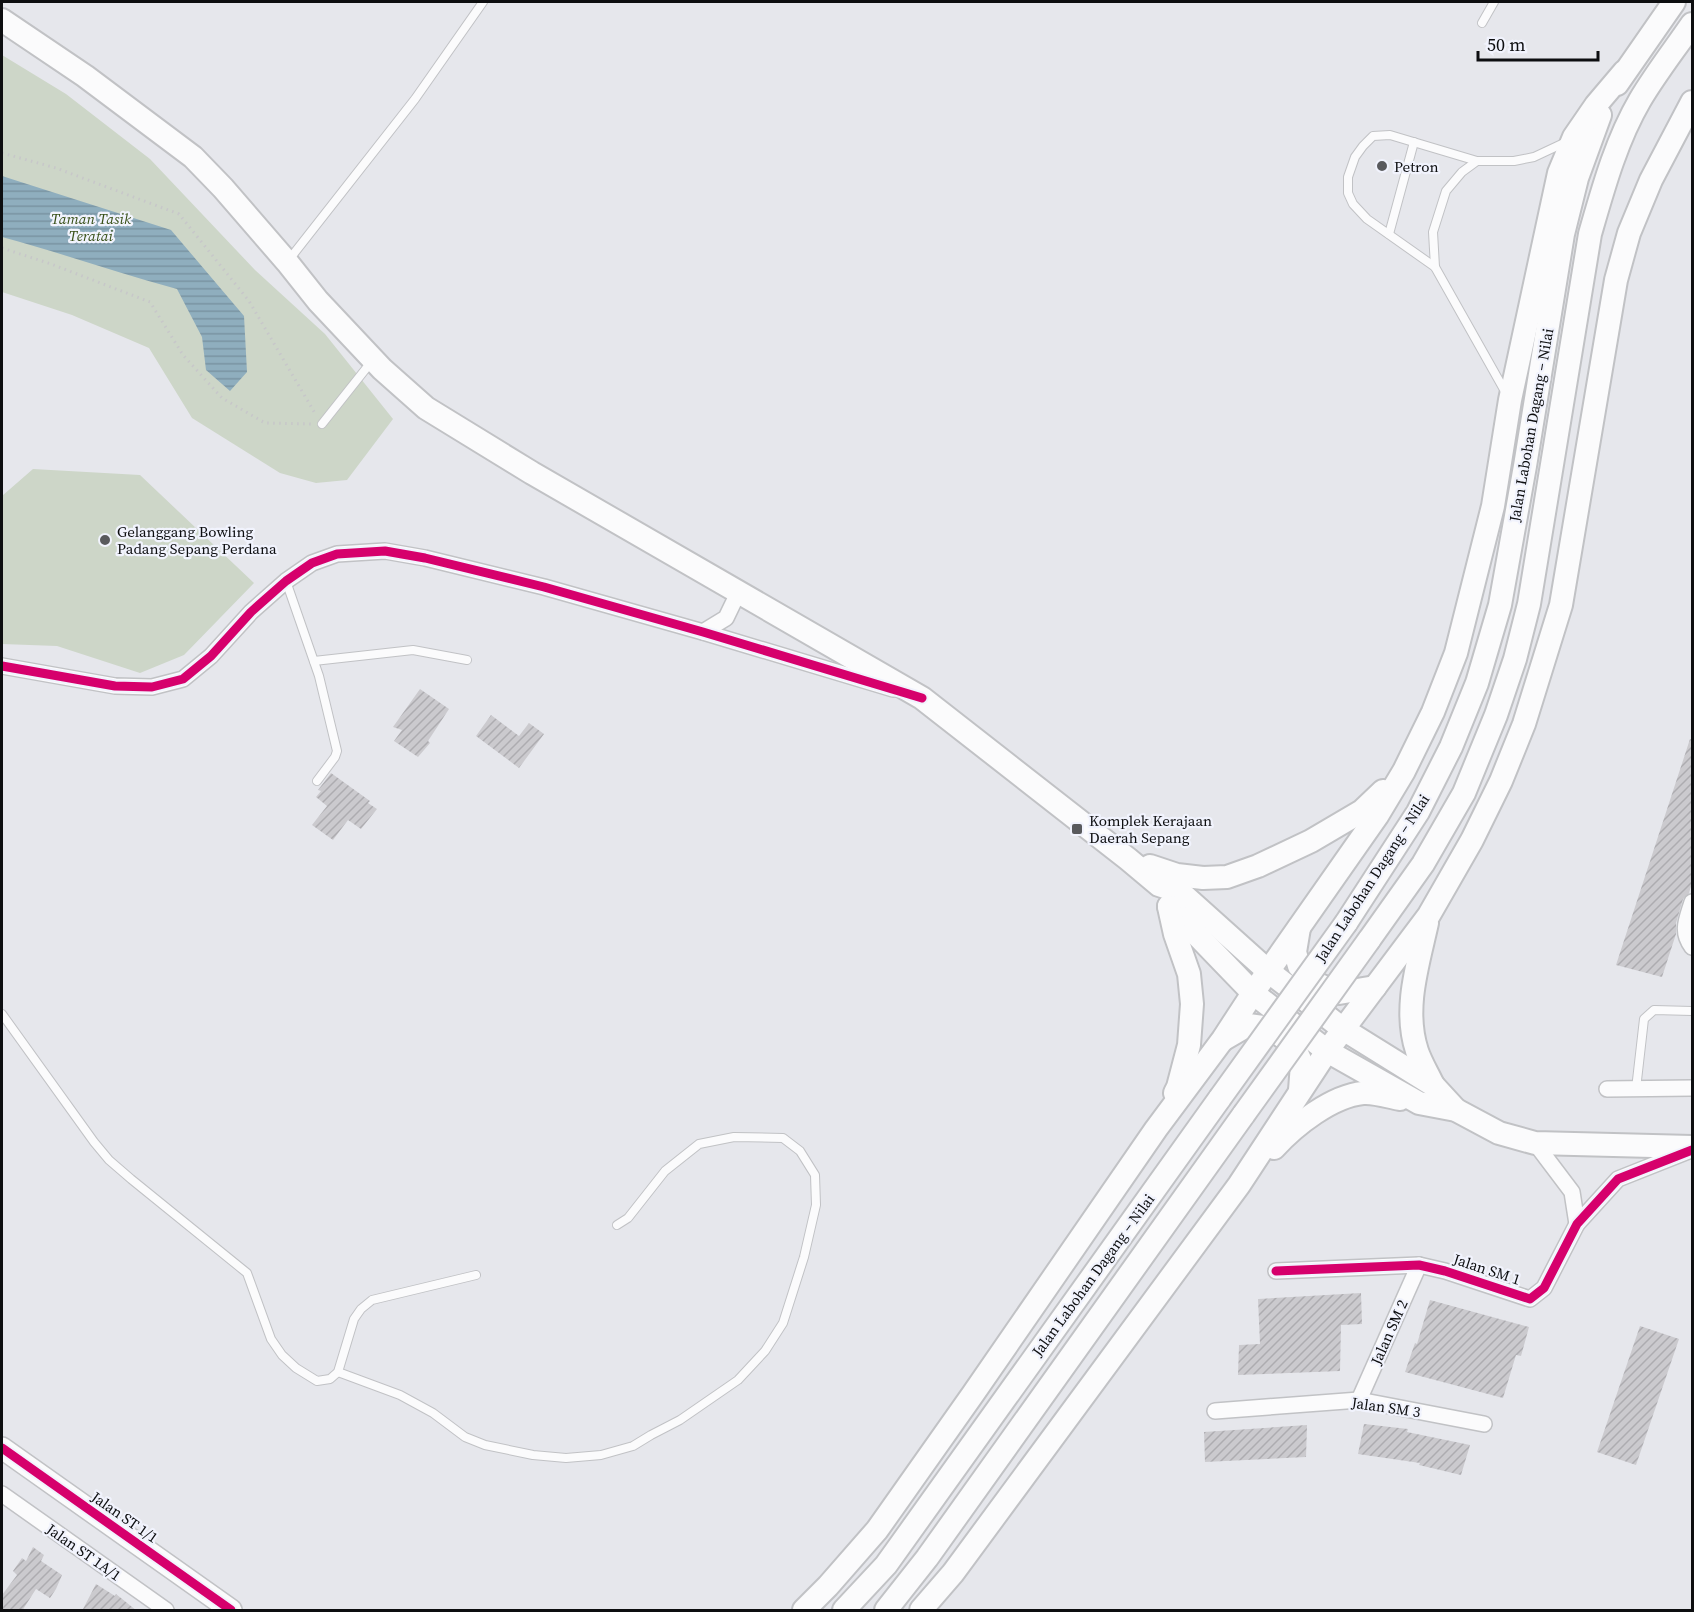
<svg xmlns="http://www.w3.org/2000/svg" width="1694" height="1612" font-family="'Source Serif 4',serif">
  <style>
    .green { fill: #cdd6c8 }
    .water { fill: url(#water-rules) }
    .building { fill: url(#building-hatch) }
    .lines { fill: none; stroke-linecap: round; stroke-linejoin: round }
    .lane-casing { stroke: #c1c2c5; stroke-width: 10 }
    .street-casing { stroke: #c1c2c5; stroke-width: 18 }
    .secondary-casing { stroke: #c1c2c5; stroke-width: 24 }
    .primary-casing { stroke: #c1c2c5; stroke-width: 26 }
    .path { stroke: #c7c7c9; stroke-width: 3; stroke-dasharray: 1.5 4.5; stroke-linecap: butt }
    .lane { stroke: #fbfbfc; stroke-width: 8 }
    .street { stroke: #fbfbfc; stroke-width: 15 }
    .secondary { stroke: #fbfbfc; stroke-width: 21 }
    .primary { stroke: #fbfbfc; stroke-width: 22 }
    .primary-bridge-casing { stroke: #c1c2c5; stroke-width: 26; stroke-linecap: butt }
    .primary-bridge { stroke: #fbfbfc; stroke-width: 22 }
    .cycleway-casing { stroke: #f1f3fd; stroke-width: 13 }
    .cycleway { stroke: #d6006c; stroke-width: 9 }
    .poi-dot { fill: #595a5d; stroke: #f1f3fd; stroke-width: 2 }
    .labels { text-anchor: middle; dominant-baseline: central; stroke-width: 4.5; stroke-linejoin: round; paint-order: stroke }
    .poi-label { font-size: 15px; fill: #0d0e10; stroke: #f1f3fd; text-anchor: start }
    .park-label { font-size: 15px; font-style: italic; fill: #374f16; stroke: #f1f3fd }
    .street-label { font-size: 15px; fill: #0d0e10; stroke: #f1f3fd }
  </style>
  <defs>
    <pattern id="water-rules" width="6" height="5" patternUnits="userSpaceOnUse" patternTransform="scale(1.5)"><rect width="6" height="5" fill="#8faebe"/><path d="M0 2.5h6" fill="none" stroke="#7a94a2"/></pattern>
    <pattern id="building-hatch" width="6" height="6" patternUnits="userSpaceOnUse" patternTransform="scale(1.5)"><rect width="6" height="6" fill="#cbcace"/><path d="M-1 1l2-2M0 6l6-6M5 7l2-2" fill="none" stroke="#adacb0"/></pattern>
  </defs>
  <rect width="100%" height="100%" fill="#e6e7ec"/>
  <g class="green">
    <polygon points="2,55 66,94 150,159 255,270 325,334 393,419 347,480 316,483 280,473 192,418 149,348 72,315 2,292"/>
    <polygon points="33,469 140,475 254,583 184,655 140,673 57,646 2,644 2,496"/>
  </g>
  <path class="water" d="M2,176L171,230L244,316L247,372L230,391L206,370L202,337L177,289C118,273 61,253 2,237Z"/>
  <g class="building">
    <polygon points="420,689 449,709 428,741 430,743 418,757 394,741 402,730 393,727"/>
    <polygon points="491,715 519,736 529,723 544,734 519,768 476,736"/>
    <polygon points="1690,739 1692,740 1692,883 1689,893 1683,899 1676,923 1676,934 1662,977 1616,965"/>
    <polygon points="331,773 370,801 368,803 377,809 361,829 348,820 333,840 312,825 327,806 316,797 321,791 318,790"/>
    <polygon points="1361,1293 1362,1324 1341,1325 1340,1371 1238,1375 1239,1345 1260,1344 1258,1299"/>
    <polygon points="1430,1300 1529,1327 1521,1356 1516,1355 1503,1398 1405,1372 1415,1343 1417,1344"/>
    <polygon points="1640,1326 1679,1339 1636,1465 1597,1452"/>
    <polygon points="1364,1424 1408,1429 1407,1432 1470,1445 1461,1475 1419,1465 1420,1463 1358,1454"/>
    <polygon points="1307,1425 1306,1457 1205,1462 1204,1432"/>
    <polygon points="33,1547 44,1555 41,1561 62,1575 56,1589 50,1598 36,1589 22,1611 2,1611 2,1595 17,1575 13,1571 22,1558 26,1561"/>
    <polygon points="96,1584 115,1596 116,1594 137,1611 82,1611"/>
  </g>
  <g class="lines">
    <g class="lane-casing">
      <g id="lane">
        <polyline points="1482,23 1494,2"/>
        <polyline points="1477,161 1390,135 1373,136 1363,146 1355,157 1348,177 1348,193 1353,204 1367,219 1435,267 1506,393"/>
        <polyline points="1389,234 1414,142"/>
        <polyline points="288,261 415,99 483,2"/>
        <polyline points="1435,267 1433,232 1446,191 1462,172 1477,161 1514,161 1534,157 1566,142"/>
        <polyline points="322,424 372,361"/>
        <polyline points="286,581 319,676 337,751 335,757 317,781"/>
        <polyline points="314,661 413,650 467,660"/>
        <polyline points="2,1014 94,1142 109,1160 131,1179 247,1273 271,1339 282,1355 296,1368 317,1381 330,1379 338,1372 354,1319 361,1309 372,1300 476,1275"/>
        <polyline points="1636,1089 1644,1019 1654,1010 1692,1011"/>
        <polyline points="338,1372 400,1395 433,1413 465,1437 485,1445 533,1455 566,1458 601,1455 633,1446 651,1435 680,1420 738,1380 765,1351 783,1323 804,1257 816,1205 815,1175 800,1151 783,1138 734,1137 699,1144 665,1171 628,1218 617,1225"/>
      </g>
    </g>
    <g class="street-casing">
      <g id="street">
        <polyline points="703,632 726,618 739,591"/>
        <polyline points="2,666 115,686 152,687 183,679 211,656 251,612 286,581 312,563 337,554 385,551 425,558 544,587 703,632 893,689"/>
        <path d="M1692,902C1687,919 1680,931 1692,947"/>
        <polyline points="1607,1089 1692,1088"/>
        <polyline points="1535,1143 1572,1192 1577,1224"/>
        <polyline points="1276,1271 1419,1265 1445,1271 1530,1299 1544,1288 1577,1224 1618,1179 1691,1150"/>
        <polyline points="1359,1400 1419,1265"/>
        <polyline points="1215,1411 1359,1400 1484,1424"/>
        <polyline points="2,1494 166,1610"/>
      </g>
    </g>
    <g class="secondary-casing">
      <polyline id="secondary" points="2,1448 231,1610"/>
    </g>
    <g class="primary-casing">
      <g id="primary">
        <polyline points="2,20 85,76 193,157 223,188 287,262 318,301 382,369 426,408 532,473 922,698 1128,859 1159,885 1180,892 1268,971 1343,1029 1433,1085 1456,1110"/>
        <polyline points="1617,84 1674,2"/>
        <polyline points="1150,866 1177,875 1203,878 1227,877 1258,866 1311,841 1362,811 1383,791"/>
        <polyline points="1169,906 1253,993 1327,1051 1419,1103 1456,1110 1499,1133 1535,1143 1692,1147"/>
        <polyline points="1169,907 1175,934 1189,974 1192,1004 1189,1045 1178,1087 1175,1093"/>
        <polyline points="1346,923 1418,812 1451,747 1477,683 1500,605 1525,466 1563,234 1577,178 1600,115"/>
        <path d="M1427,923C1418,964 1403,1009 1417,1051C1421,1063 1428,1074 1433,1085"/>
        <polyline points="1299,928 1295,952 1299,966 1317,984 1339,993 1375,987"/>
        <path d="M1369,940L1423,864L1464,793L1496,715L1515,659L1529,604L1590,234C1603,189 1616,141 1640,100C1656,73 1675,49 1692,24"/>
        <polyline points="1224,1039 1248,1025 1270,1028 1293,1044 1302,1064 1300,1090"/>
        <path d="M1274,1148C1295,1125 1332,1096 1363,1093C1375,1092 1389,1097 1400,1099"/>
        <polyline points="804,1610 828,1586 877,1530 973,1394 1156,1129 1223,1039 1253,993 1377,816 1404,771 1433,712 1456,653 1493,506 1510,400 1559,173 1574,137 1596,105 1624,72"/>
        <polyline points="844,1610 886,1565 1220,1098"/>
        <polyline points="886,1610 927,1558 1244,1114"/>
        <polyline points="921,1610 953,1573 1239,1185 1327,1051 1429,915 1472,840 1501,781 1524,724 1561,605 1616,280 1629,233 1651,180 1692,102"/>
      </g>
    </g>
    <g class="path">
      <polyline points="2,153 56,168 179,214 249,301 316,415"/>
      <polyline points="2,248 51,264 150,302 183,355 222,398 265,423 311,424"/>
    </g>
    <use href="#lane" class="lane"/>
    <use href="#street" class="street"/>
    <use href="#secondary" class="secondary"/>
    <use href="#primary" class="primary"/>
    <g class="primary-bridge-casing">
      <g id="primary-bridge">
        <polyline points="1220,1098 1346,923"/>
        <polyline points="1244,1114 1369,940"/>
      </g>
    </g>
    <use href="#primary-bridge" class="primary-bridge"/>
    <g class="cycleway-casing">
      <g id="cycleway">
        <polyline points="2,666 115,686 152,687 183,679 211,656 251,612 286,581 312,563 337,554 385,551 425,558 544,587 703,632 922,698"/>
        <polyline points="1276,1271 1419,1265 1445,1271 1530,1299 1544,1288 1577,1224 1618,1179 1692,1150"/>
        <polyline points="2,1448 231,1610"/>
      </g>
    </g>
    <use href="#cycleway" class="cycleway"/>
  </g>
  <g class="poi-dot">
    <circle cx="1382" cy="166" r="6"/>
    <circle cx="105" cy="540" r="6"/>
    <rect x="1071" y="823" width="12" height="12" rx="3"/>
  </g>
  <g class="labels">
    <g class="poi-label">
      <text x="1394" y="166">Petron</text>
      <text x="117" y="531">Gelanggang Bowling<tspan x="117" dy="17">Padang Sepang Perdana</tspan></text>
      <text x="1089" y="820">Komplek Kerajaan<tspan x="1089" dy="17">Daerah Sepang</tspan></text>
    </g>
    <g class="park-label">
      <text x="91" y="218">Taman Tasik<tspan x="91" dy="17">Teratai</tspan></text>
    </g>
    <g class="street-label">
      <text transform="translate(1531 425) rotate(-80)">Jalan Labohan Dagang ‒ Nilai</text>
      <text transform="translate(1372 878) rotate(-57)">Jalan Labohan Dagang ‒ Nilai</text>
      <text transform="translate(1487 1269) rotate(18)">Jalan SM 1</text>
      <text transform="translate(1093 1275) rotate(-54)">Jalan Labohan Dagang ‒ Nilai</text>
      <text transform="translate(1389 1332) rotate(-66)">Jalan SM 2</text>
      <text transform="translate(1386 1407) rotate(8)">Jalan SM 3</text>
      <text transform="translate(125 1517) rotate(35)">Jalan ST 1/1</text>
      <text transform="translate(84 1552) rotate(35)">Jalan ST 1A/1</text>
    </g>
  </g>
  <rect width="1694" height="1612" fill="none" stroke="#0d0e10" stroke-width="6"/>
  <path d="M1478 51v9h120v-9" fill="none" stroke="#0d0e10" stroke-width="3"/>
  <text x="1487" y="51" font-size="18" fill="#0d0e10" stroke="#f1f3fd" stroke-width="4.5" paint-order="stroke">50 m</text>
</svg>
